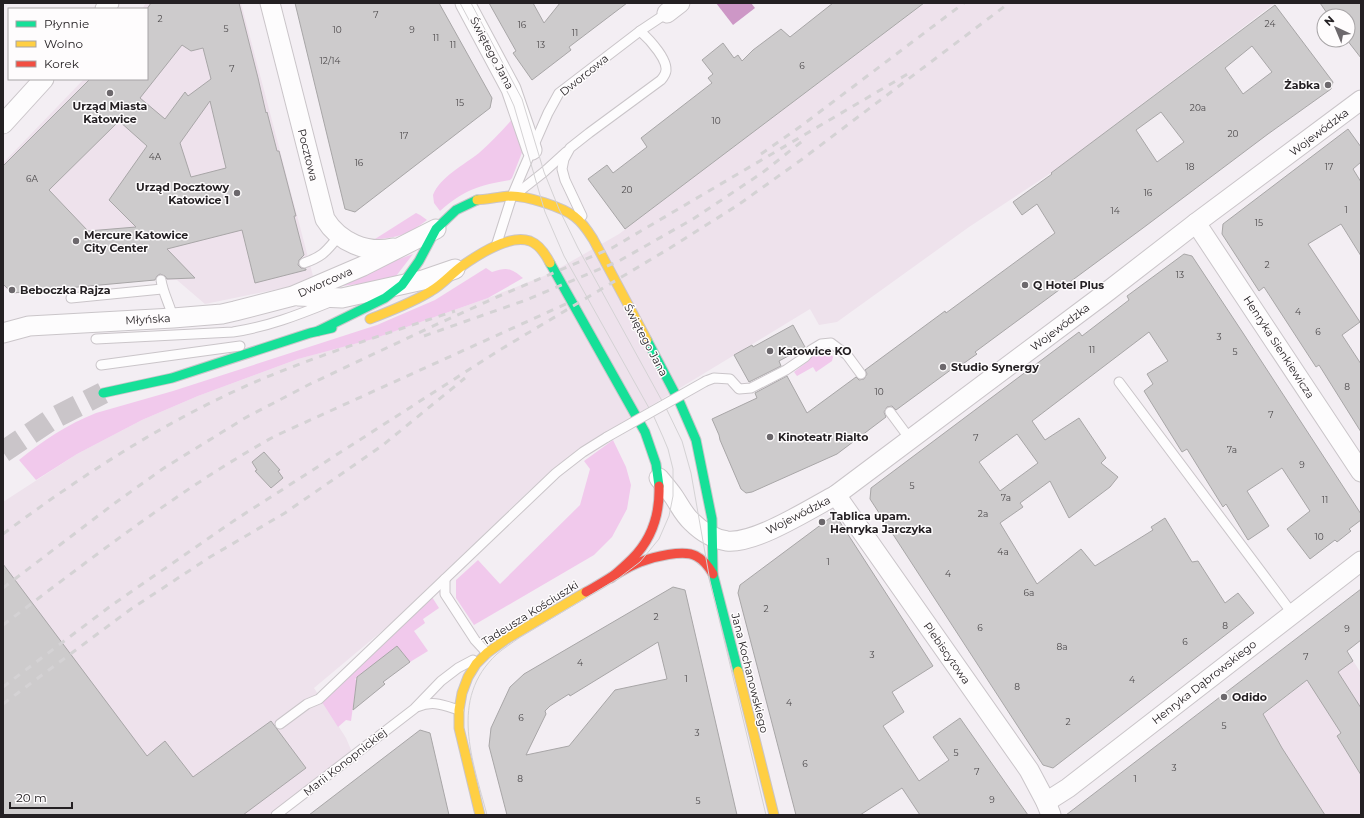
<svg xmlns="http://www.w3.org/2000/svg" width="1364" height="818" font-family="Montserrat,sans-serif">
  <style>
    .built { fill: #eee2ec }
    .green { fill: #f1c9ec }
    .water { fill: #cd97c6 }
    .building { fill: #cdcbcc; stroke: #a8a6a7; fill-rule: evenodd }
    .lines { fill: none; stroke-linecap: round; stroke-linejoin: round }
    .secondary-tunnel { stroke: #cac5c9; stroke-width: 22; stroke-dasharray: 22 11; stroke-linecap: butt }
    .lane-casing { stroke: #cac5c9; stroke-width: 11 }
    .street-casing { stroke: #cac5c9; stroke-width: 21 }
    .fast-casing { stroke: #cac5c9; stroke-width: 11 }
    .slow-casing { stroke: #cac5c9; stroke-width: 11 }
    .jam-casing { stroke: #cac5c9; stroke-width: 11 }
    .lane { stroke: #fdfcfd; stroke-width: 9 }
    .street { stroke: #fdfcfd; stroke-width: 19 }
    .fast { stroke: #16e098; stroke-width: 9 }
    .slow { stroke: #ffcf43; stroke-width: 9 }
    .jam { stroke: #f24e42; stroke-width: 9 }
    .tram { stroke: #d4d2d4; stroke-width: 1 }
    .rail { stroke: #d4d2d4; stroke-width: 3; stroke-dasharray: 7 7; stroke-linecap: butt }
    .lane-bridge-casing { stroke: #cac5c9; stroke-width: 11; stroke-linecap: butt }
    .lane-bridge { stroke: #fdfcfd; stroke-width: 9 }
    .poi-dot { fill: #6c686c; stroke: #fefcfd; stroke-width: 1.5 }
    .labels { text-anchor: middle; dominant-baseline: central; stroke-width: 3; stroke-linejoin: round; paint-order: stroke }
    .number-label { font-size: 9px; fill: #4e4b4d }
    .street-label { font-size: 11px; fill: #242023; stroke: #fefcfd }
    .poi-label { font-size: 11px; font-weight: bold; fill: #242023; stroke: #fefcfd; text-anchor: start }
  </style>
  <rect width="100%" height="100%" fill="#f3eef3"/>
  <g class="built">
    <polygon points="146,3 241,3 313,276 288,287 205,304 177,280 155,280 11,294 3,286 3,163 84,79 147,79 147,9 142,9"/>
    <polygon points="925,3 1275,3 1051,173 969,227 837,322 819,325 810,309 614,428 530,490 388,626 314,688 346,738 352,752 268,815 3,815 3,502 77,454 142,420 198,396 298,359 373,339 488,298 549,274 619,234"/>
    <polygon points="1346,650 1361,673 1361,815 1325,815 1282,748 1263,715"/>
  </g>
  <g class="green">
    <path d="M514,117L523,150L512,178L510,180C479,185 464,190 440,211L434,203L433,195C440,177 464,165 479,153C491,142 503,130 514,117Z"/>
    <path d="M416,213L420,215L427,220C411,233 395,239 375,239Z"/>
    <polygon points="413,254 393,280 341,286 394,261"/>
    <path d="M486,268L492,272C507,267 511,268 523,278L488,298L373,339L298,359L198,396L142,420L77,454L36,480L19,460C42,441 68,424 96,413L173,391L377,325L435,300Z"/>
    <polygon points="821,351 829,352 833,357 832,361 816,372 813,367 797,376 794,372 808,361 814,353"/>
    <polygon points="613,440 626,467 631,485 627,509 612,537 594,555 474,625 456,598 456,580 478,560 500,584 580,505 590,469 584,461"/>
    <polygon points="432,597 439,608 423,619 425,623 414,631 428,651 410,662 397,646 355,679 361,687 355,692 351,721 346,720 338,727 322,702"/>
  </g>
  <polygon class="water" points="716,3 751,3 755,8 733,25"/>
  <g class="building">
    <path d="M151,3H239L258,78L266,113L267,112L277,151H279L296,216H294L304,255L299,260L298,265L301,268L306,269V270L255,283L242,230L167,249L195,278L167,279L165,276L160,274L157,276L155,280L12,293L3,284V166L90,79H147V9ZM182,45L191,51L203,48L211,79L188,96L185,92L165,119L140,98ZM210,101L226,168L191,177L180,143ZM119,121L147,146L109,200L136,227L88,231L49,190Z"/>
    <polygon points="295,3 439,3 492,98 490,108 355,212 345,209"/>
    <polygon points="489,3 533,3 544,23 560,3 627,3 569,47 571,50 532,80 513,53 516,51"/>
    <polygon points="833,3 924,3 625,229 588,179 607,165 613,173 647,147 641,138 712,83 708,78 713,74 702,60 723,43 734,58 738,55 742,61 753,50 781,29 790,37"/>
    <polygon points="1320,3 1361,3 1361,58 1347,40 1348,16 1329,16"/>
    <path d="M1275,5L1333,82L1331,89L1268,134L1143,228L975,352L977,354L957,368L956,366L896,410L892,406L887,407L884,412L886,417L837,454L752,492L746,493L741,489L720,440L719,435L712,419L757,398L755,393L787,376L807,413L856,377L859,380L864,379L867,374L865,370L945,311L946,313L1055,233L1037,204L1022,215L1013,202L1052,174L1051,173ZM1252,46L1272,72L1243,94L1225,68ZM1161,112L1184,142L1157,162L1136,130Z"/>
    <polygon points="1348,129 1361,147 1361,162 1353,169 1361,182 1361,256 1341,224 1308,244 1360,322 1342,335 1361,364 1361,432 1319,365 1316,367 1264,287 1259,291 1222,234 1223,224"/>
    <path d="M1184,254L1192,256L1243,333L1361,514V520L1349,529L1351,531L1337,542L1335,540L1310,559L1287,529L1310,511L1282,468L1247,491L1269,526L1248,540L1226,504L1223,507L1187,449L1182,452L1144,391L1153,384L1147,374L1168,361L1149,332L1032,421L1045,440L1079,418L1106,458L1101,463L1118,477L1110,487L1069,518L1050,481L1020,503L1023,507L1000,523L1037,584L1081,549L1095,566L1153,530L1151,527L1165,518L1192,562L1198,561L1225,603L1238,593L1254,613L1053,768L1043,765L870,499L871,488L1079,332L1082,336L1129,300L1127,296ZM1017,434L1038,463L1000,491L979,462Z"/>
    <polygon points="793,325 805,347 779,361 781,366 749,382 734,355 752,345 753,347"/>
    <polygon points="264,452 280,470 278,471 283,478 271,488 255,471 257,470 252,462"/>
    <polygon points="830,518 838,519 933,666 892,692 904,712 883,726 919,781 949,760 933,737 960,718 1028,815 920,815 902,788 860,815 796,815 738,593 740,585"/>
    <polygon points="3,564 147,756 165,741 193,777 271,721 306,768 243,815 3,815"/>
    <path d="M673,587L685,590L737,815H507L489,746L491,728L510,687L524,674ZM658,642L667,679L615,690L569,746L526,755L546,714L545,711L550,706L569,694L570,696Z"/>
    <polygon points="1361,589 1361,640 1347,651 1353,661 1338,672 1361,708 1361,775 1337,736 1341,733 1307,680 1263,714 1282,748 1325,815 1066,815"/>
    <polygon points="397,646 410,662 383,682 385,684 353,710 357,677"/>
    <polygon points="420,730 430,733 449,815 309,815"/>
  </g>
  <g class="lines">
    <polyline class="secondary-tunnel" points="3,452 52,419 103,393"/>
    <g class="lane-casing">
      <g id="lane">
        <polyline points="516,194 544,172 566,152"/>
        <path d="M582,216L565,180L562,169L564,159L570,148L589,133L661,80C663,78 664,76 665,74C671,62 649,39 640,31"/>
        <polyline points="497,243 512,196 523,170 548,113 559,93 640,31 667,13"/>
        <path d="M304,263C324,256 326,251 339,236"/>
        <path d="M161,280C163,293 170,305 173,318"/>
        <polyline points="71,298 162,289"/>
        <path d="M96,339L233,332C267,327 298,315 330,302"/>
        <polyline points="101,365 240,346"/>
        <polyline points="706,381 714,378 730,379 739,389 751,388 786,370 805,357 811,350 821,344 831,343 847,355 861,374"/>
        <polyline points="1119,382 1292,613"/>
        <polyline points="890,412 910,439"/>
        <polyline points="445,579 445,594 475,640 487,653 486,653"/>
        <path d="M417,707C433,700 443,705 459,710"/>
        <polyline points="280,724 307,704 319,699 556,473 583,452 607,437"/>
        <polyline points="276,815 414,709 441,681 458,668 473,660"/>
      </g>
    </g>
    <g class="street-casing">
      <g id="street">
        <path d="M270,3L325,219C339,242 367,254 393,248"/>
        <polyline points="465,3 511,89 532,150"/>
        <polyline points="105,9 109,3"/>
        <polyline points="667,13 680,3"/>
        <polyline points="3,124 44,79"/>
        <polyline points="1196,223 1361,472"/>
        <polyline points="298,296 342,298 423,280 455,269"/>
        <polyline points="3,333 29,326 173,318 222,314 235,311 293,296 363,266 436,229"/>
        <path d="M659,478C664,484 670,491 674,497C680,506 684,515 692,522C701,531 714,539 727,541C755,544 810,509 836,495L1103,295L1196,223L1361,100"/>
        <polyline points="836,495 1029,770 1046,802 1051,815"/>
        <polyline points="1046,802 1068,788 1361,561"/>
      </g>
    </g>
    <g class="fast-casing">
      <g id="fast">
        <polyline points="550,263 645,432 656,464 659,486"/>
        <polyline points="318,331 385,298 402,285 419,261 436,229 456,210 477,200"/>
        <polyline points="647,340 680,403 696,440 712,519 713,574 738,671"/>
        <polyline points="103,393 172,378 310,333 332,328"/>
      </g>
    </g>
    <g class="slow-casing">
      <g id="slow">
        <path d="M477,200C488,199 499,197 511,196C527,196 563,207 575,217C583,223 588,231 593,239L647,340"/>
        <path d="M370,319C390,311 412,303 431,291C442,285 451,274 462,266C479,254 509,234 530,241C540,245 546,255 550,263"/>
        <polyline points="738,671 774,815"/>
        <polyline points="480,815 459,728 459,710 462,693 468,677 476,664 487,653 508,638 586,592"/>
      </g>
    </g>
    <g class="jam-casing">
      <g id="jam">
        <path d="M611,578C618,572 625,566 632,559C652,539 660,514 659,486"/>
        <path d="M586,592C603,583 622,569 640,562C653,557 684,549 696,556C704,560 709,567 713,574"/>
      </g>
    </g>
    <use href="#lane" class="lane"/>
    <use href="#street" class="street"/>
    <use href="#fast" class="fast"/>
    <use href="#slow" class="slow"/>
    <use href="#jam" class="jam"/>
    <g class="tram">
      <path d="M460,3L509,95L514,106L545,212L564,256L654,417L663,437L668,449L673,469V496L669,516L659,539L640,562L619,578L519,638C512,643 504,648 497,654C448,699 473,761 487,815"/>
      <polyline points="471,3 522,99 544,172 559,209 578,248 667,410 682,441 691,473 710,581 766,815"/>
    </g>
    <g class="rail">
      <polyline points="761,154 801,126 964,3"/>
      <polyline points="424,336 526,300 619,261 693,219 762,173 805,139"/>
      <path d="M3,534C81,476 159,425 248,385C315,356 385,334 455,311"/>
      <polyline points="3,588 115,503 164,468 245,418 310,384 431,327 497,297 612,248 911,72"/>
      <path d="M3,625C91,559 178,490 275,436L568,303"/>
      <polyline points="3,687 112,605 235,520 498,351 670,248 738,205 801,160 1009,3"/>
      <polyline points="3,704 131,609 210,557 285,513 383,445 465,378"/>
    </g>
    <g class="lane-bridge-casing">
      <polyline id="lane-bridge" points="607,437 706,381"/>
    </g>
    <use href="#lane-bridge" class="lane-bridge"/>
  </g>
  <g class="poi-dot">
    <circle cx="1328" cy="85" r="4"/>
    <circle cx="110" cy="93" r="4"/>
    <circle cx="237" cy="193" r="4"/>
    <circle cx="76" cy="241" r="4"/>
    <circle cx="1025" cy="285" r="4"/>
    <circle cx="12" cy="290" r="4"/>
    <circle cx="770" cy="351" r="4"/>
    <circle cx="943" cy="367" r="4"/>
    <circle cx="770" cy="437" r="4"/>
    <circle cx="822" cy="522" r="4"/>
    <circle cx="1224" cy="697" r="4"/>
  </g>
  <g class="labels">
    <g class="number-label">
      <text x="376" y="14">7</text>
      <text x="160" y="18">2</text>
      <text x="1270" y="23">24</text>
      <text x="522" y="24">16</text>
      <text x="226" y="28">5</text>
      <text x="337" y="29">10</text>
      <text x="412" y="29">9</text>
      <text x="575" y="32">11</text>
      <text x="436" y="37">11</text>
      <text x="453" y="44">11</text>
      <text x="541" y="44">13</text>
      <text x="330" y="60">12/14</text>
      <text x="802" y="65">6</text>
      <text x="232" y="68">7</text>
      <text x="460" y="102">15</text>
      <text x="1198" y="107">20a</text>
      <text x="716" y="120">10</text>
      <text x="1233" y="133">20</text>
      <text x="404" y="135">17</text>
      <text x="155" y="156">4A</text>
      <text x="359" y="162">16</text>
      <text x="1190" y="166">18</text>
      <text x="1329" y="166">17</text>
      <text x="32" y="178">6A</text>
      <text x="627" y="189">20</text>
      <text x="1148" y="192">16</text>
      <text x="1346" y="209">1</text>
      <text x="1115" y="210">14</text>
      <text x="1259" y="222">15</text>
      <text x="1267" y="264">2</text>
      <text x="1180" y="274">13</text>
      <text x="1298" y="311">4</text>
      <text x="1318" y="331">6</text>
      <text x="1219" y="336">3</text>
      <text x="1092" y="349">11</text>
      <text x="1235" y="351">5</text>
      <text x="1347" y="386">8</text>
      <text x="879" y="391">10</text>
      <text x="1271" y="414">7</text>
      <text x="976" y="437">7</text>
      <text x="1232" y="449">7a</text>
      <text x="1302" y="464">9</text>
      <text x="912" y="485">5</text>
      <text x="1006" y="497">7a</text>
      <text x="1325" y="499">11</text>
      <text x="983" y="513">2a</text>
      <text x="1319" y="536">10</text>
      <text x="1003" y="551">4a</text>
      <text x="828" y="561">1</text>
      <text x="948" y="573">4</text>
      <text x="1029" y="592">6a</text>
      <text x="766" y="608">2</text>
      <text x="656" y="616">2</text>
      <text x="1225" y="625">8</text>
      <text x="980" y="627">6</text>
      <text x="1347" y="628">9</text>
      <text x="1185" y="641">6</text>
      <text x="1062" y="646">8a</text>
      <text x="872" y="654">3</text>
      <text x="1306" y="656">7</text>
      <text x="580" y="662">4</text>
      <text x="686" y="678">1</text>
      <text x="1132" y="679">4</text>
      <text x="1017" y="686">8</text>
      <text x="789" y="702">4</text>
      <text x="521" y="717">6</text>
      <text x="1068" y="721">2</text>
      <text x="1224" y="725">5</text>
      <text x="697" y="732">3</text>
      <text x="956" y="752">5</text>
      <text x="805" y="763">6</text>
      <text x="1174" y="767">3</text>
      <text x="977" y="771">7</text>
      <text x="520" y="778">8</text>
      <text x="1135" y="778">1</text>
      <text x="992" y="799">9</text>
      <text x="698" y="800">5</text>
    </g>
    <g class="street-label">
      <text transform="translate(492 53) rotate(62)">Świętego Jana</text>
      <text transform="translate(584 75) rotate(-39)">Dworcowa</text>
      <text transform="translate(1319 132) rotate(-37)">Wojewódzka</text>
      <text transform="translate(308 155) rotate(76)">Pocztowa</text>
      <text transform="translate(325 282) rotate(-24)">Dworcowa</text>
      <text transform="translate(148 319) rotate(-3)">Młyńska</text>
      <text transform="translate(1060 327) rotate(-37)">Wojewódzka</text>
      <text transform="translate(646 340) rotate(62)">Świętego Jana</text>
      <text transform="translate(1279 347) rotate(57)">Henryka Sienkiewicza</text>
      <text transform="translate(798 515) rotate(-27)">Wojewódzka</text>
      <text transform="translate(530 613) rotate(-32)">Tadeusza Kościuszki</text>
      <text transform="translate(947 653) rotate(55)">Plebiscytowa</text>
      <text transform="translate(750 673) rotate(76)">Jana Kochanowskiego</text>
      <text transform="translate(1204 682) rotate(-38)">Henryka Dąbrowskiego</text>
      <text transform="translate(345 762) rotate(-38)">Marii Konopnickiej</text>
    </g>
    <g class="poi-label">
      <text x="1320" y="85" text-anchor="end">Żabka</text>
      <text x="110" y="106" text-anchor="middle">Urząd Miasta<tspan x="110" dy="13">Katowice</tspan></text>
      <text x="229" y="187" text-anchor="end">Urząd Pocztowy<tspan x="229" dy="13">Katowice 1</tspan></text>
      <text x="84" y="235">Mercure Katowice<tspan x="84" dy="13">City Center</tspan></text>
      <text x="1033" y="285">Q Hotel Plus</text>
      <text x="20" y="290">Beboczka Rajza</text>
      <text x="778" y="351">Katowice KO</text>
      <text x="951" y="367">Studio Synergy</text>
      <text x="778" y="437">Kinoteatr Rialto</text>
      <text x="830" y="516">Tablica upam.<tspan x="830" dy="13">Henryka Jarczyka</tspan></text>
      <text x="1232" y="697">Odido</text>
    </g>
  </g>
  <rect width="1364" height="818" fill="none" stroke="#242023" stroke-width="8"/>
  <rect x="8" y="8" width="140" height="72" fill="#fefcfd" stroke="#a7a4a6"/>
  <rect x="16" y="21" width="20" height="6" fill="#16e098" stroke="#a7a4a6"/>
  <text x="44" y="28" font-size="12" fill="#242023">Płynnie</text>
  <rect x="16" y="41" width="20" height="6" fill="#ffcf43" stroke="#a7a4a6"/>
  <text x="44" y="48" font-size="12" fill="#242023">Wolno</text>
  <rect x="16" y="61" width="20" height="6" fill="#f24e42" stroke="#a7a4a6"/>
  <text x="44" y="68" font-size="12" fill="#242023">Korek</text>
  <g transform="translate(1336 28) rotate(316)"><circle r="19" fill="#fefcfd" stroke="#a7a4a6"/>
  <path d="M0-3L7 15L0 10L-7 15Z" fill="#6c686c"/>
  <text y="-6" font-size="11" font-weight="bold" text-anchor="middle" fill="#242023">N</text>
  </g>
  <path d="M10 802v6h62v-6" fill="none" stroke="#242023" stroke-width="2"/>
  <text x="16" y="802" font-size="12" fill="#242023" stroke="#fefcfd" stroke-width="3" paint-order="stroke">20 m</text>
</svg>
